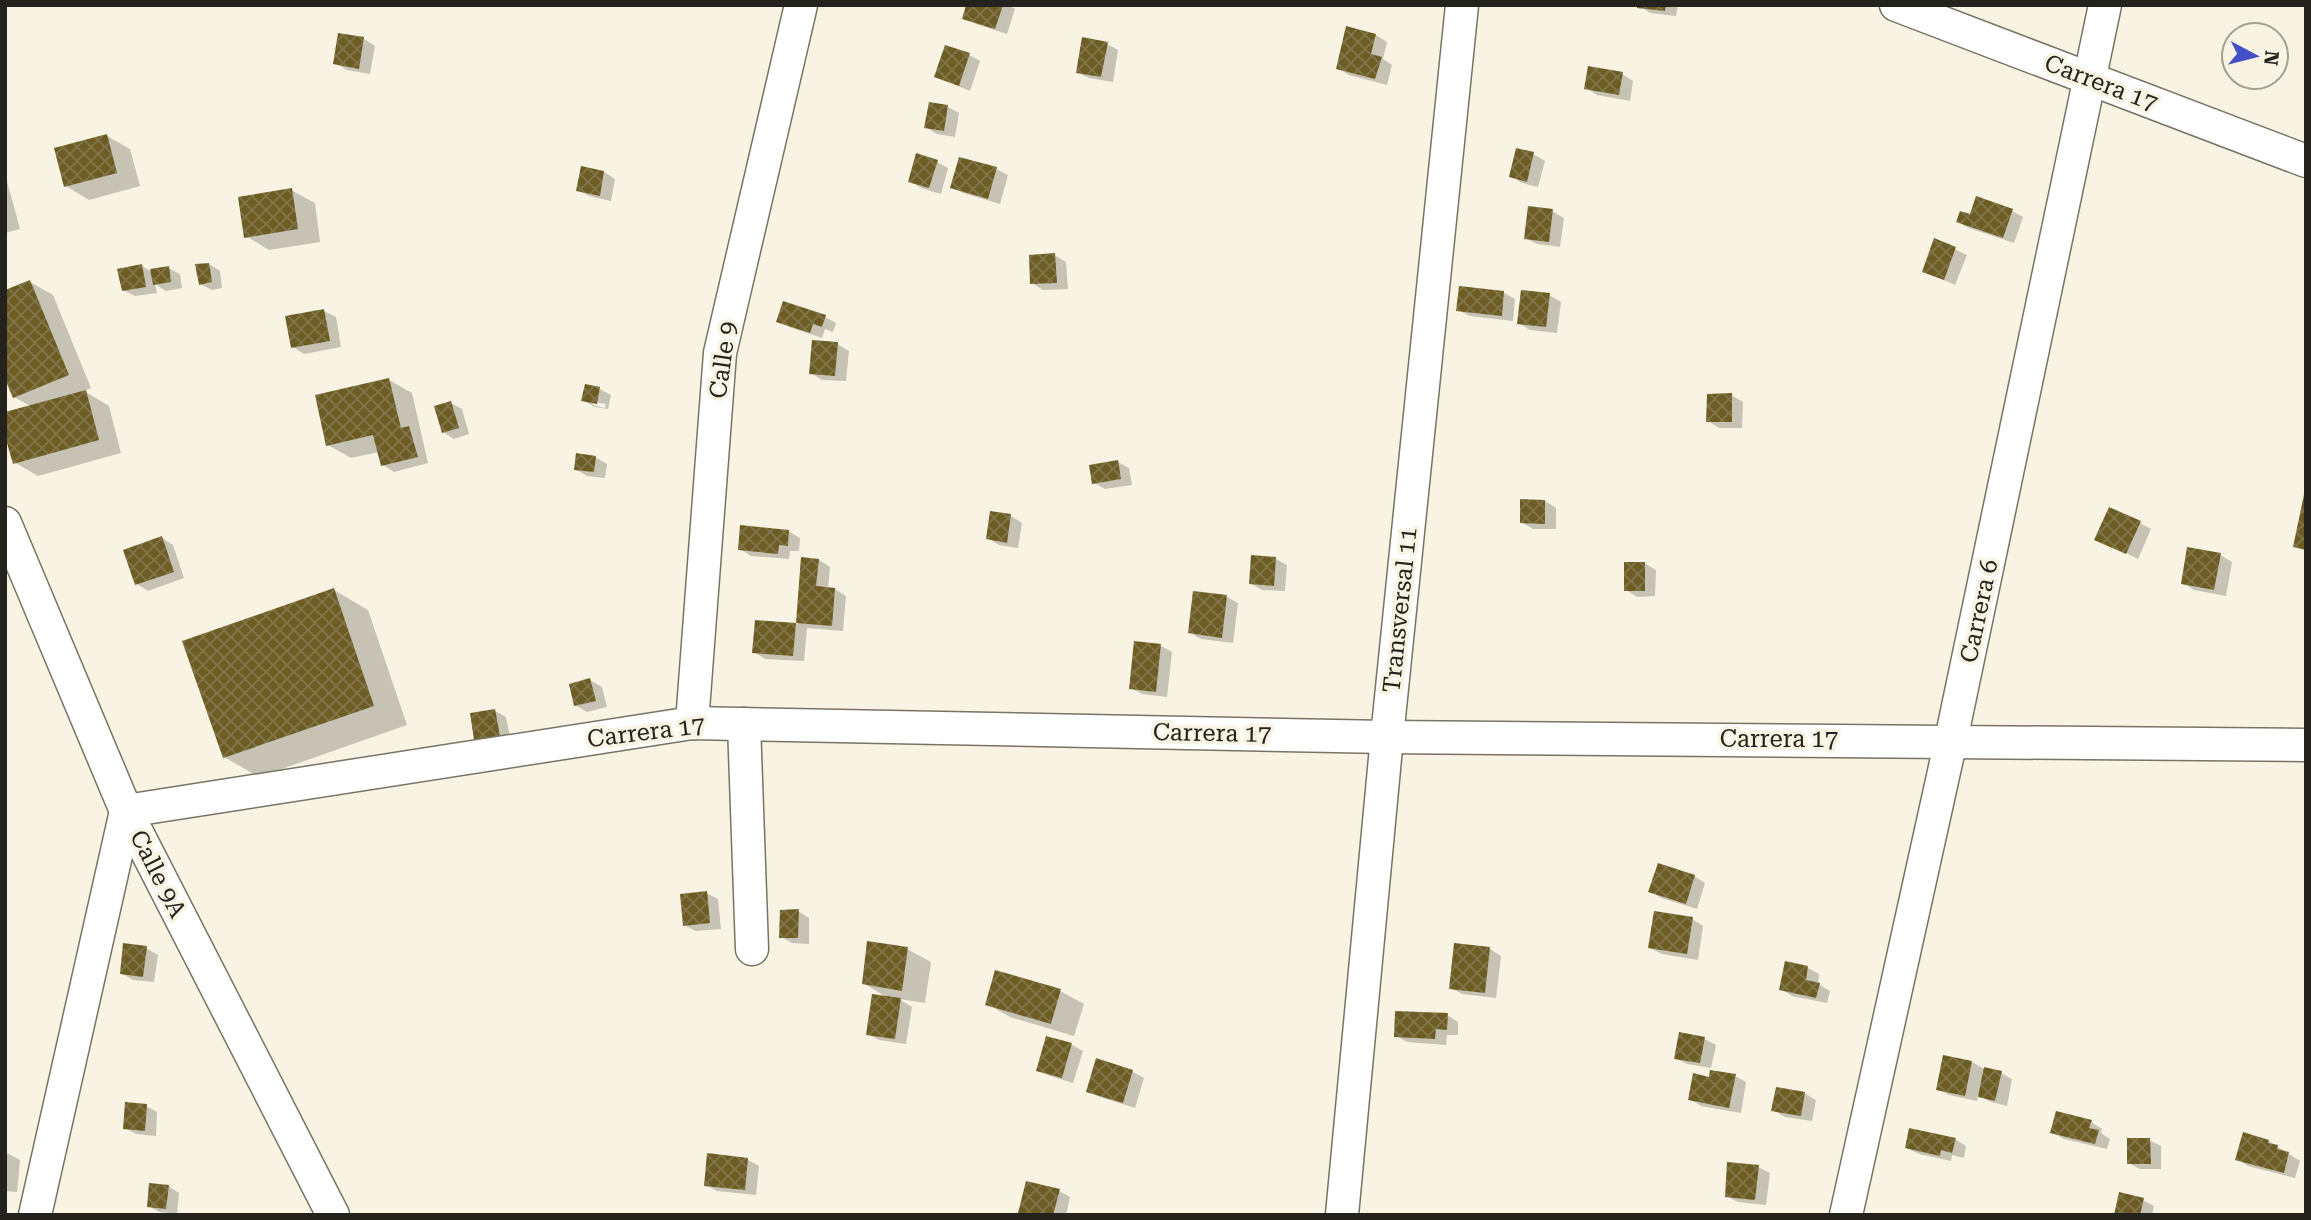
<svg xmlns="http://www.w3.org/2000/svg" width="2311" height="1220" font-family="'Roboto Serif',serif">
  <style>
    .shadow { fill: #0003; fill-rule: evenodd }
    .building { fill: url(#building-cross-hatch) }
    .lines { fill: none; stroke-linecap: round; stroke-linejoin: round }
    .street-casing { stroke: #787465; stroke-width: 35 }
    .street { stroke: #fff; stroke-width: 32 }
    .labels { text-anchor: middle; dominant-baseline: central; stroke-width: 7; stroke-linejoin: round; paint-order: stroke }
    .street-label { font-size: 24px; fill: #24221c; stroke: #f8f3e2 }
  </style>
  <defs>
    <pattern id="building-cross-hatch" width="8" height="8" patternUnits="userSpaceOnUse" patternTransform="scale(1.75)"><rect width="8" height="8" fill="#6d5d25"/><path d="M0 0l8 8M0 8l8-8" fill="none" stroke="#81754a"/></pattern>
  </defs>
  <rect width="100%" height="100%" fill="#f8f3e2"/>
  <g class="shadow">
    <polygon points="968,5 1009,5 1015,9 1007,34 976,24 964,18"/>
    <polygon points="1639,5 1678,5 1676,16 1650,13"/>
    <polygon points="1348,28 1376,35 1387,42 1383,59 1392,65 1387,85 1349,75 1338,68"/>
    <polygon points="340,35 364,39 375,46 370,74 347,70 335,63"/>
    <polygon points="1107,44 1118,50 1113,82 1089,78 1077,72"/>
    <polygon points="969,55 980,61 970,91 936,77"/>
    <polygon points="1622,74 1633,81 1630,101 1597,95 1586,88"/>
    <polygon points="930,104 948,107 959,113 955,137 937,134 926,127"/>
    <polygon points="107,136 130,149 140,186 89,200 66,186"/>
    <polygon points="1533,154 1545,161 1538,187 1522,183 1511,176"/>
    <polygon points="937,162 948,168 941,194 921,188 910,181"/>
    <polygon points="996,169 1008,175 1000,204 963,193 952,187"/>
    <polygon points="604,172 615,179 611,201 589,196 578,190"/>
    <polygon points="5,174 20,229 5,233"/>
    <polygon points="291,190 315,203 320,242 269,250 246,236"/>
    <polygon points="1552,211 1564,218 1560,247 1537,244 1526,238"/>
    <polygon points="2012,211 2023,217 2014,243 1969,228 1958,222"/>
    <polygon points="1935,240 1967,255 1955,285 1924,271"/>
    <polygon points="1054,255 1066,262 1068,289 1043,290 1032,283"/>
    <polygon points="209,264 220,271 222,288 212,290 200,284"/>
    <polygon points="142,266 150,271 168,268 180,274 182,288 166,291 155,284 157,293 135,296 123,290"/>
    <polygon points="30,282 53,295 91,388 84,391 109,406 121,453 38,476 14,462 32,407 14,397"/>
    <polygon points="1460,288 1504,293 1515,299 1513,321 1470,316 1458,310"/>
    <polygon points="1549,295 1561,302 1557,333 1530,330 1519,323"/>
    <polygon points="324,311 336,317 341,347 304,354 293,347"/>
    <polygon points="825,317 836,323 833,332 825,329 822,338 789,327 778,321"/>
    <polygon points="837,344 849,351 846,381 822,380 811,373"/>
    <polygon points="389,380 412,393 428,463 394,472 383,465 379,452 351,458 328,445"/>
    <path d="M586,386L600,389L611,395L608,409L595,407L583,400ZM593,402L606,404L605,408L593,405Z"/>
    <polygon points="1731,395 1743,402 1742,428 1719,428 1708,421"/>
    <polygon points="451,403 462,409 469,434 454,439 443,432"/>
    <polygon points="595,457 607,464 605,478 587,476 576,469"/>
    <polygon points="1118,462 1129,468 1132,485 1105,489 1094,483"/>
    <polygon points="1545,501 1556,508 1556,529 1533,529 1521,522"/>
    <polygon points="991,513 1011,516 1022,523 1018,548 999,545 988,538"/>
    <polygon points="2140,523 2151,529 2138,559 2106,543"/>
    <polygon points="788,531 800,538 799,551 790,551 789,559 751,556 740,549"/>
    <polygon points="162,538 173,545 184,578 148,591 137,584"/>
    <polygon points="2220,555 2232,562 2226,596 2194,590 2183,583"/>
    <polygon points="1252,557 1276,559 1287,565 1285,591 1262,590 1250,583"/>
    <polygon points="803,559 819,560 830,567 828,589 835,589 846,596 843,631 807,628 804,661 765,659 754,652 756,622 798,624"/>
    <polygon points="1644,563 1656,570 1655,596 1637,597 1626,590"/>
    <polygon points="334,590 368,610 407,725 259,777 224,757"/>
    <polygon points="1227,597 1238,603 1233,643 1201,639 1189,632"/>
    <polygon points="1161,646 1172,652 1167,697 1142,694 1131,688"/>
    <polygon points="590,680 602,687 607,707 587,712 575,705"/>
    <polygon points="495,711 506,717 511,742 487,745 476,739"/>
    <polygon points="1694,876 1705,883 1697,909 1661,898 1650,891"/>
    <polygon points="706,893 718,899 721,929 696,931 684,925"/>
    <polygon points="798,911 809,918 809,944 792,943 781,937"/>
    <polygon points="1692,919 1703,926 1698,960 1662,954 1650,948"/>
    <polygon points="146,948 158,955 154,982 133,980 121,973"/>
    <polygon points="907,949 931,962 925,1003 899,999 912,1007 906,1044 879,1040 868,1034 888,998 863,983"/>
    <polygon points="1490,949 1501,956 1496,998 1462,994 1451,988"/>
    <polygon points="1786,963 1808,968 1819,974 1818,984 1830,991 1827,1003 1792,996 1781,989"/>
    <polygon points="1060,991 1084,1004 1074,1036 1010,1017 987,1004"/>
    <polygon points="1447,1015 1458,1022 1458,1035 1447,1035 1446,1045 1407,1042 1396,1036"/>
    <polygon points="1047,1038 1072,1045 1083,1051 1073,1083 1050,1076 1039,1070"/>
    <polygon points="1704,1039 1716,1045 1711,1068 1687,1064 1676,1058"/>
    <polygon points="1945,1057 1972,1062 1986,1070 2001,1073 2012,1079 2007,1106 1991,1102 1978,1095 1977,1101 1949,1095 1938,1089"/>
    <polygon points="1097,1060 1133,1072 1144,1078 1135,1108 1100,1097 1088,1091"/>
    <polygon points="1735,1076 1746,1082 1741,1113 1701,1106 1690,1099"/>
    <polygon points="1804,1093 1816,1100 1812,1121 1785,1117 1773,1110"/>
    <polygon points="146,1106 157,1112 156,1136 136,1134 125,1128"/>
    <polygon points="2091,1122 2102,1129 2101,1133 2110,1139 2107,1149 2064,1139 2052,1132"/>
    <polygon points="2244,1135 2269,1141 2300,1161 2295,1178 2248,1166 2237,1159"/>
    <polygon points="1955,1139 1966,1146 1964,1158 1952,1155 1951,1161 1919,1154 1907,1148"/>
    <polygon points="2149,1140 2161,1146 2161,1169 2140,1169 2128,1163"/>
    <polygon points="5,1152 20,1160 17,1192 5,1191"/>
    <polygon points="748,1160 759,1166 756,1195 717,1191 706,1185"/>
    <polygon points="1758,1167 1770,1173 1766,1205 1738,1202 1726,1196"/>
    <polygon points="168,1186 179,1193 177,1214 160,1212 148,1206"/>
    <polygon points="1059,1191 1070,1197 1066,1215 1024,1215 1020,1212"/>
    <polygon points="2143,1200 2154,1206 2152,1215 2116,1215"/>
  </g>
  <g class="building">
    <polygon points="966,5 1003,5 995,29 962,19"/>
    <polygon points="1637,5 1666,5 1665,11 1637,8"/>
    <polygon points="1346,26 1376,34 1371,54 1382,57 1375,79 1336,69"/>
    <polygon points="338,33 364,37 359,69 333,64"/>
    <polygon points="1082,37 1108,42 1101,77 1076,73"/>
    <polygon points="945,45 970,53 959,86 934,77"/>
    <polygon points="1588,66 1623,72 1619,95 1584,89"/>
    <polygon points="929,102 948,105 944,131 924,128"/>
    <polygon points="107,134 117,173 64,187 54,148"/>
    <polygon points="1516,148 1534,152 1527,182 1509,177"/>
    <polygon points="916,153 938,160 929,188 908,182"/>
    <polygon points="959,157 997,167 988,199 950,188"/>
    <polygon points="581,166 604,171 600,196 576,191"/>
    <polygon points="292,188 298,229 244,238 238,197"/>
    <polygon points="1976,196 2013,209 2003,238 1956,222 1960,211 1970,214"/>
    <polygon points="1528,206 1553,209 1549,242 1524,239"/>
    <polygon points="1934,238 1956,247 1944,280 1922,272"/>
    <polygon points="1055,253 1057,283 1030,284 1029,255"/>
    <polygon points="209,263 212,282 199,285 195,264"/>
    <polygon points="142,264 146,287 122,291 117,269"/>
    <polygon points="169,266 171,282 153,285 150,269"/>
    <polygon points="30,280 69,375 13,398 5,379 5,290"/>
    <polygon points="1459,286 1504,291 1502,316 1456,311"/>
    <polygon points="1521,290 1550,293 1546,327 1517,324"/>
    <polygon points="783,301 826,315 822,327 813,324 810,333 776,322"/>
    <polygon points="324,309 330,341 291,348 285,316"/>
    <polygon points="812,340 838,342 835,376 809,374"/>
    <polygon points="389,378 401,428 409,426 418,457 381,466 373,435 326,446 315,395"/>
    <polygon points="585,384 600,387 597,404 581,401"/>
    <polygon points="86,390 99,440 13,464 5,436 5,412"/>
    <polygon points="1732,393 1732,422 1706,422 1707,394"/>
    <polygon points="451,401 459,428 442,433 434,406"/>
    <polygon points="576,453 596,456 594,472 574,470"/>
    <polygon points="1118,460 1121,479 1092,484 1089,465"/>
    <polygon points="2305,490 2306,490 2306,550 2293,547"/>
    <polygon points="1520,499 1545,500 1545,524 1520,523"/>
    <polygon points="2109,507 2141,521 2126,554 2094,540"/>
    <polygon points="990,511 1011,514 1007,543 986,539"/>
    <polygon points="740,525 789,530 788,546 779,545 778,554 738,550"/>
    <polygon points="162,536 174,572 135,585 123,550"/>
    <polygon points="2187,547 2221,553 2214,590 2181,584"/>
    <polygon points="1251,555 1276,557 1274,586 1249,584"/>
    <polygon points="801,557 819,559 816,586 835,588 832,626 796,623"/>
    <rect x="1624" y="562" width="21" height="29"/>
    <polygon points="334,588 374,706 223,758 182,641"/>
    <polygon points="1193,591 1227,595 1222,638 1188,633"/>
    <polygon points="755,620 796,623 793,656 752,653"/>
    <polygon points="1134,641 1161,644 1156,692 1129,689"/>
    <polygon points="590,678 596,701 574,706 569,684"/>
    <polygon points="495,709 500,736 474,740 470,713"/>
    <polygon points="1658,863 1695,875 1686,904 1648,892"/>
    <polygon points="707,891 710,923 683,926 680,894"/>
    <polygon points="799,909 798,938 779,938 780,910"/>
    <polygon points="1654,911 1693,917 1687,954 1648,948"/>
    <polygon points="867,941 908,947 902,991 862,984"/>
    <polygon points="123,943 147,946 143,977 120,974"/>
    <polygon points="1454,943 1490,947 1485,993 1449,989"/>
    <polygon points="1785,961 1808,966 1806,980 1820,983 1816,998 1779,990"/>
    <polygon points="995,970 1061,989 1051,1024 985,1005"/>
    <polygon points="872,994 901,998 895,1039 866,1035"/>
    <polygon points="1395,1011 1448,1013 1447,1030 1436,1029 1435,1039 1394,1037"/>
    <polygon points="1679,1032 1705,1037 1700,1063 1674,1059"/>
    <polygon points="1046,1036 1072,1043 1062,1078 1036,1071"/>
    <polygon points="1943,1055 1972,1061 1965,1096 1936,1090"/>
    <polygon points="1096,1058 1133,1070 1123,1103 1086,1092"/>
    <polygon points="1984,1067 2002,1071 1995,1101 1978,1097"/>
    <polygon points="1710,1070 1736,1074 1729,1108 1688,1100 1693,1073 1709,1077"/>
    <polygon points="1776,1087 1805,1092 1801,1116 1771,1111"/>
    <polygon points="125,1102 147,1104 145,1131 123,1129"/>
    <polygon points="2056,1111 2092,1120 2089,1128 2099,1130 2095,1144 2050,1133"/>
    <polygon points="1909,1128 1956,1138 1952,1153 1941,1150 1940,1156 1905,1148"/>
    <polygon points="2243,1132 2269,1140 2268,1143 2278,1145 2277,1149 2289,1152 2284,1173 2235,1160"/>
    <polygon points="2127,1138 2150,1138 2151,1164 2127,1164"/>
    <polygon points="707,1153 748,1158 745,1190 704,1186"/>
    <polygon points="1727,1162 1759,1165 1755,1200 1725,1197"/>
    <polygon points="1026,1181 1060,1189 1053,1215 1018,1213"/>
    <polygon points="149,1183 169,1185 166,1209 147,1207"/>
    <polygon points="2119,1192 2144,1198 2140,1215 2114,1215"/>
  </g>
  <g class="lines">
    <g class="street-casing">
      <g id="street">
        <polyline points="1896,5 2306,161"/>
        <polyline points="5,523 126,811 333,1215"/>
        <polyline points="692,723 720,353 801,5"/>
        <polyline points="744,724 752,949"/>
        <polyline points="35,1215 126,811 692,723 1387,737 2306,745"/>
        <polyline points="1342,1215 1387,737 1462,5"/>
        <polyline points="1846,1215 1951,740 2105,5"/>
      </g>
    </g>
    <use href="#street" class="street"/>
  </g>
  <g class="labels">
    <g class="street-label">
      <text transform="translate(2101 83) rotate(21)">Carrera 17</text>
      <text transform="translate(723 360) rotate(-82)">Calle 9</text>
      <text transform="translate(1400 610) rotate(-84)">Transversal 11</text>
      <text transform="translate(1979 611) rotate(-78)">Carrera 6</text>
      <text transform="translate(646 732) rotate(-7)">Carrera 17</text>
      <text transform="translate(1212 733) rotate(1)">Carrera 17</text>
      <text x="1779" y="739">Carrera 17</text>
      <text transform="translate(158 874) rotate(63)">Calle 9A</text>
    </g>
  </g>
  <rect width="2311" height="1220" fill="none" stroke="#24221c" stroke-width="14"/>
  <g transform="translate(2255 56) rotate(97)"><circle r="33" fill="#f8f3e2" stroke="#a39f93" stroke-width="2"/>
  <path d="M0-5L12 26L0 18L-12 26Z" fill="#4451c6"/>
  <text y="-10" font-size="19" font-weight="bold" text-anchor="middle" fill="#24221c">N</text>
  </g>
</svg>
